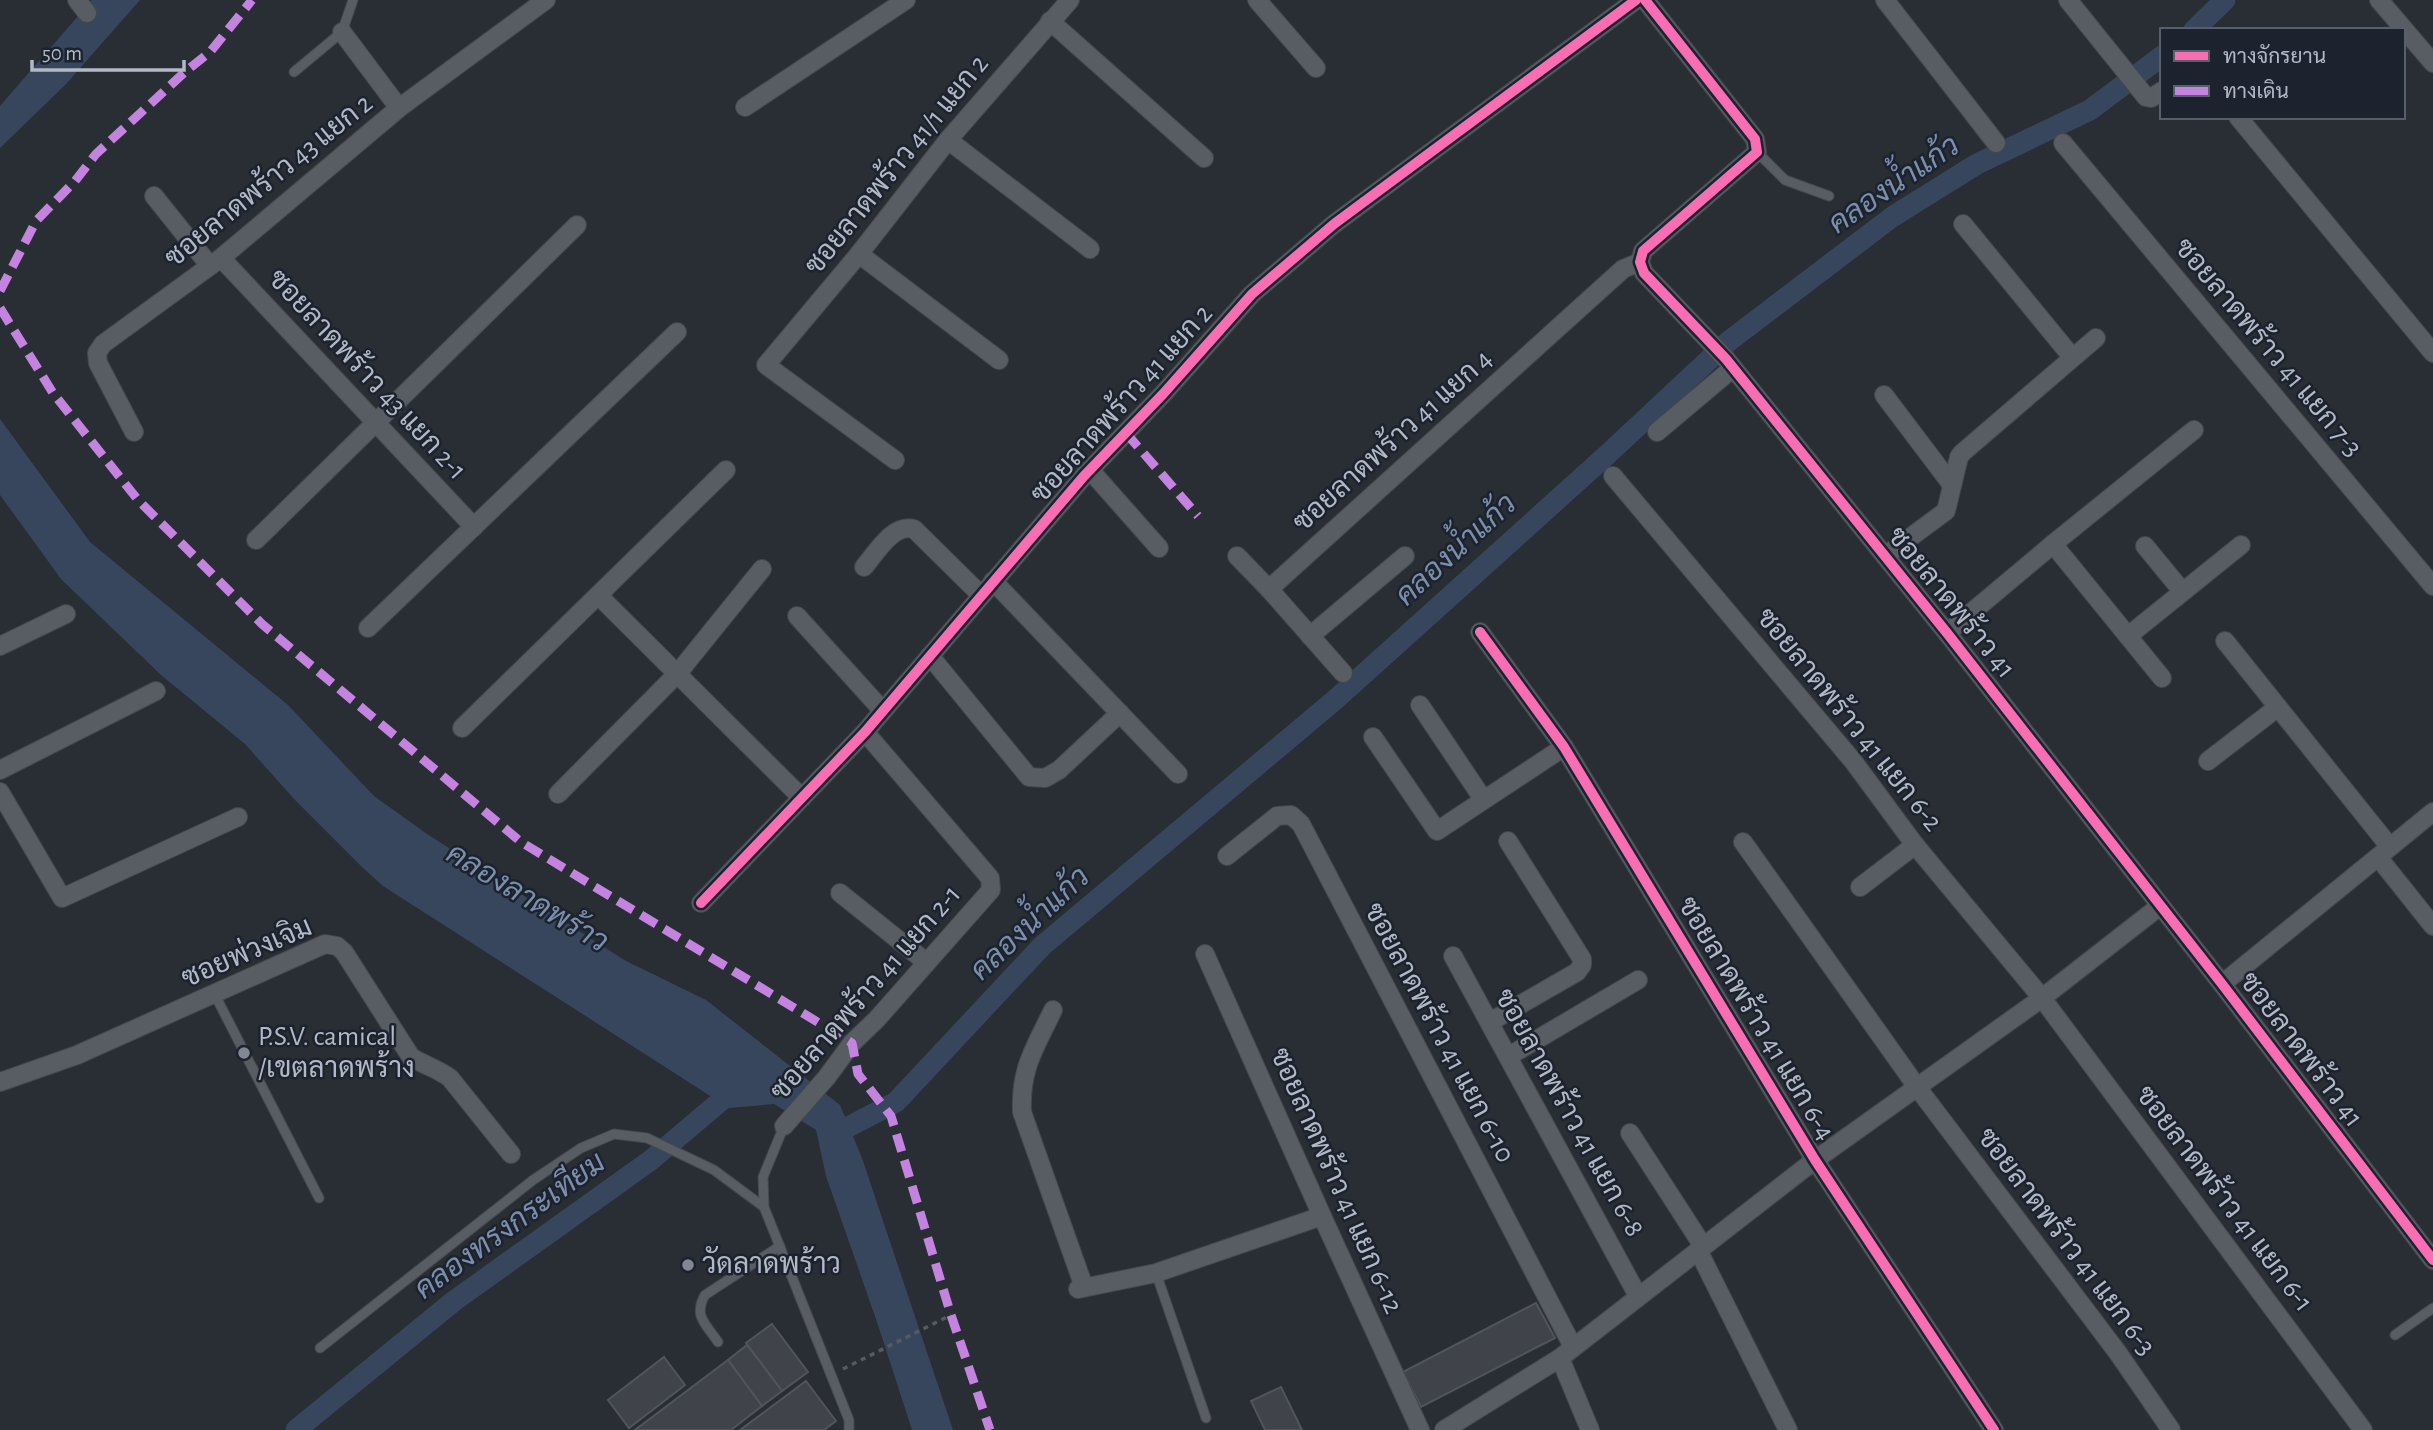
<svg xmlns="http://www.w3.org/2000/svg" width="2433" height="1430" font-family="'Alegreya Sans',Sarabun,sans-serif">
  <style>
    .water { fill: #38465d }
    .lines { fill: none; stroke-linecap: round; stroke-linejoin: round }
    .canal { stroke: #38465d; stroke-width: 21 }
    .building { fill: #404349; stroke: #50555c; stroke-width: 2 }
    .service-casing { stroke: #44484d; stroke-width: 11 }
    .minor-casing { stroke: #44484d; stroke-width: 20 }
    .path { stroke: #565b60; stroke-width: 3.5; stroke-dasharray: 5 5; stroke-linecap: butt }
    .service { stroke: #585c63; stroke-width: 9 }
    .minor { stroke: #585c63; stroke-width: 18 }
    .quiet { stroke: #c483df; stroke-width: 9; stroke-dasharray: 18 9; stroke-linecap: butt }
    .cycleway-casing { stroke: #1c232f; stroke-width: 15 }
    .cycleway { stroke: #f96db3; stroke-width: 10 }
    .poi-dot { fill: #828893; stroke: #1c232f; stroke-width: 2.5 }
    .labels { text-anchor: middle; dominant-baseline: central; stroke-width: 5; stroke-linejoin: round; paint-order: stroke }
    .street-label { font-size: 28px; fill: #b2b9c6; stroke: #1c232f }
    .poi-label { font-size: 28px; fill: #b2b9c6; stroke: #1c232f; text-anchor: start }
    .water-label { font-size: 30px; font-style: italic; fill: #7c8eab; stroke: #1c232f }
  </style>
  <rect width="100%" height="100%" fill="#292d34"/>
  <g class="water">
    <polygon points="92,0 140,0 66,84 0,148 0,106"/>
    <polygon points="0,419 90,542 288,705 374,796 427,834 626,961 706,1000 840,1105 862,1158 953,1430 912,1430 878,1325 826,1176 816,1130 774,1104 729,1108 383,886 362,867 294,799 245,744 161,675 61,579 0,495"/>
  </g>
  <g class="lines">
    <g class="canal">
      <polyline points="2194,30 2225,0"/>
      <polyline points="829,1137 896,1102 1042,946 1336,699 1609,453 1729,341 1892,217 1977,164 2090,110 2162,56"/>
      <polyline points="296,1430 454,1301 651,1160 742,1083"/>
    </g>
  </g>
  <g class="building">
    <polygon points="1536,1303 1555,1338 1421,1407 1403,1372"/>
    <polygon points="772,1324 808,1372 782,1391 746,1343"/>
    <polygon points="747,1345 782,1391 762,1406 728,1360"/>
    <polygon points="664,1357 685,1385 629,1428 608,1400"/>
    <polygon points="728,1360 762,1406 731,1430 635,1430"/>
    <polygon points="806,1381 836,1421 824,1430 740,1430"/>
    <polygon points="1281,1387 1302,1430 1265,1430 1251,1401"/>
  </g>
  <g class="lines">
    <g class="service-casing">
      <g id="service">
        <polyline points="294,72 342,32 353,0"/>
        <polyline points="1757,152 1785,180 1829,196"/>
        <polyline points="215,995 319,1198"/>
        <polyline points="784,1126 763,1177 764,1207 849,1420 849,1430"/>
        <polyline points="1156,1273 1206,1418"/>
        <polyline points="2395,1335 2433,1308"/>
        <path d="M718,1342C706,1324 693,1316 705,1295L780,1246"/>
        <polyline points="320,1348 533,1180 581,1148 614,1134 647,1138 714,1170 764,1207"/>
      </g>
    </g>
    <g class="minor-casing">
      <g id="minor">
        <polyline points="77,0 87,13"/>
        <polyline points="1257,0 1316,68"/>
        <polyline points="1645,0 1755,139 1757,152 1643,251 1640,262 1644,273 1726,359 1947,633 2222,984 2433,1260"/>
        <polyline points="1885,0 1996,143"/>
        <polyline points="2068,0 2146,97 2151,98 2162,91"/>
        <polyline points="2379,0 2433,63"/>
        <polyline points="1050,21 1204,158"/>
        <polyline points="342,32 399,108"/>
        <polyline points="745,107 906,0"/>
        <polyline points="2238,117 2433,353"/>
        <polyline points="948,140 1090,249"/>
        <polyline points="2063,143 2433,586"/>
        <polyline points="154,196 210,266"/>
        <polyline points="1963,224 2072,357"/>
        <polyline points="859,254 999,360"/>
        <polyline points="221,258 474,527"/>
        <polyline points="1884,395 1952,485"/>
        <polyline points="134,432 98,363 97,353 103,344 221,258 399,108 546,0"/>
        <polyline points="1657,432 1733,368"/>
        <polyline points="895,460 766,365 859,254 948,140 1070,0"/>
        <polyline points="1090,470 1159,548"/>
        <polyline points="1613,476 1853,761 1915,845 2042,998 2363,1430"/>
        <polyline points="256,540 577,225"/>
        <polyline points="2053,544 2162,678"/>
        <polyline points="2145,546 2182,591"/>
        <polyline points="1237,556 1269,589"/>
        <polyline points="1885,556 1946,511 1959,457 1962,453 2096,338"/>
        <path d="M864,567C876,553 893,523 914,529L981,595"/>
        <polyline points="993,581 1178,774"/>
        <polyline points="599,596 802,798"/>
        <polyline points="797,616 883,711"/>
        <polyline points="368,628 677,332"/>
        <polyline points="1480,632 1564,747 1815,1160 1994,1430"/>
        <polyline points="1947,633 2053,544 2194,430"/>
        <polyline points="1310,636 1405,556"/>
        <polyline points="2128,636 2241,545"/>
        <polyline points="2225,641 2390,847"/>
        <polyline points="0,646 66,614"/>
        <polyline points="930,656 1029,777 1045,778 1059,770 1120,713"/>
        <polyline points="1343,673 1269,589 1623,269 1640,262"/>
        <polyline points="1420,705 1483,799"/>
        <polyline points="462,728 726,470"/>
        <polyline points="1373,737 1437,831 1564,747"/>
        <polyline points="2208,761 2278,707"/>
        <polyline points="0,770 156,691"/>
        <polyline points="0,792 62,898 238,817"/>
        <polyline points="558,794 678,673 762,569"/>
        <polyline points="1743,842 1917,1087 2118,1353 2171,1430"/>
        <polyline points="1227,856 1277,816 1291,815 1301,824 1573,1347"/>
        <polyline points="2378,857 2433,926"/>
        <polyline points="1860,887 1915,845"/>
        <polyline points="840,893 926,962"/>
        <polyline points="701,903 865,732 1084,476 1163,394 1252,294 1334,224 1636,0"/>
        <polyline points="1205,954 1322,1216 1420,1430"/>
        <polyline points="1453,956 1638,1296"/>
        <polyline points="2222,984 2433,812"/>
        <path d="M1053,1010C1035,1048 1020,1068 1022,1112L1084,1287"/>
        <polyline points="1490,1022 1577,972 1582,965 1582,959 1508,841"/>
        <polyline points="1509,1056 1638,980"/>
        <path d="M0,1082L77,1055L325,944L337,946L344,952L411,1057C424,1065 438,1069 450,1078L511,1154"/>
        <polyline points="784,1126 827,1077 852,1043 877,1019 991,890 990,878 865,732"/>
        <polyline points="1630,1133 1703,1246"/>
        <polyline points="1698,1250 1788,1430"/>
        <polyline points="1078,1289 1156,1273 1322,1216"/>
        <polyline points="1560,1358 1590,1430"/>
        <polyline points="1444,1430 1560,1358 1815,1160 2042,998 2160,906"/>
      </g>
    </g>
    <polyline class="path" points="843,1369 951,1315"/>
    <use href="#service" class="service"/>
    <use href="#minor" class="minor"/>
    <g class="quiet">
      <polyline points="0,291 36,221 75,181 96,154 186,71 210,52 252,0"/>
      <polyline points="0,308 53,393 138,500 262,624 521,842 852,1043 858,1074 891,1116 951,1315 990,1430"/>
      <polyline points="1126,433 1198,516"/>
    </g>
    <g class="cycleway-casing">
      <g id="cycleway">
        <polyline points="1645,0 1755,139 1757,152 1643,251 1640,262 1644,273 1726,359 1947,633 2222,984 2433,1260"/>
        <polyline points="1480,632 1564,747 1815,1160 1994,1430"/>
        <polyline points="701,903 865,732 1084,476 1163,394 1252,294 1334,224 1636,0"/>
      </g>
    </g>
    <use href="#cycleway" class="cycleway"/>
  </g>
  <g class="poi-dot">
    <circle cx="244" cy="1053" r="7"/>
    <circle cx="688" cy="1265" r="7"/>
  </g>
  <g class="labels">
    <g class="street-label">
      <text transform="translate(897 165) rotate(-51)">ซอยลาดพร้าว 41/1 แยก 2</text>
      <text transform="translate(269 181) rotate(-39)">ซอยลาดพร้าว 43 แยก 2</text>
      <text transform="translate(2268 348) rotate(50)">ซอยลาดพร้าว 41 แยก 7-3</text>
      <text transform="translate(367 375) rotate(47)">ซอยลาดพร้าว 43 แยก 2-1</text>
      <text transform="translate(1122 404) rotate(-48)">ซอยลาดพร้าว 41 แยก 2</text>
      <text transform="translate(1393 441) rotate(-42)">ซอยลาดพร้าว 41 แยก 4</text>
      <text transform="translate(1951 603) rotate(51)">ซอยลาดพร้าว 41</text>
      <text transform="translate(1849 720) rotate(51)">ซอยลาดพร้าว 41 แยก 6-2</text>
      <text transform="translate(247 953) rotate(-23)">ซอยพ่วงเจิม</text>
      <text transform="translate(866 993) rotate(-49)">ซอยลาดพร้าว 41 แยก 2-1</text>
      <text transform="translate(1756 1019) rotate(59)">ซอยลาดพร้าว 41 แยก 6-4</text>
      <text transform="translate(1439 1033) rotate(62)">ซอยลาดพร้าว 41 แยก 6-10</text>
      <text transform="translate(2301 1050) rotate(53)">ซอยลาดพร้าว 41</text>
      <text transform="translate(1569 1113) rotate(61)">ซอยลาดพร้าว 41 แยก 6-8</text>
      <text transform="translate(1336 1181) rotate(66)">ซอยลาดพร้าว 41 แยก 6-12</text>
      <text transform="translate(2224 1199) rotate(53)">ซอยลาดพร้าว 41 แยก 6-1</text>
      <text transform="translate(2066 1242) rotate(53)">ซอยลาดพร้าว 41 แยก 6-3</text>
    </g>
    <g class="poi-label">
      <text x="258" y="1037">P.S.V. camical<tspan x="258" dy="32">/เขตลาดพร้าง</tspan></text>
      <text x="702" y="1265">วัดลาดพร้าว</text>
    </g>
    <g class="water-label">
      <text transform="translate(1894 185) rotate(-34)">คลองน้ำแก้ว</text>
      <text transform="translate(1456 550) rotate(-42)">คลองน้ำแก้ว</text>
      <text transform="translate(527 898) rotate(31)">คลองลาดพร้าว</text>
      <text transform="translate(1030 924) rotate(-43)">คลองน้ำแก้ว</text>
      <text transform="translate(510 1226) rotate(-36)">คลองทรงกระเทียม</text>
    </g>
  </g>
  <rect x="2160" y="28" width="245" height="91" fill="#1c232f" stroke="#585f6b" stroke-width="2"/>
  <rect x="2174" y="51" width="35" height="10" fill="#f96db3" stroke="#585f6b" stroke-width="2"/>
  <text x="2223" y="63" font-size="21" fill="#b2b9c6">ทางจักรยาน</text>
  <rect x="2174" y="86" width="35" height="10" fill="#c483df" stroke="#585f6b" stroke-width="2"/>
  <text x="2223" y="98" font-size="21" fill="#b2b9c6">ทางเดิน</text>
  <path d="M32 60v10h152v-10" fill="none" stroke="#b2b9c6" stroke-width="3.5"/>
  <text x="42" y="60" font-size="21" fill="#b2b9c6" stroke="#1c232f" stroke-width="5" paint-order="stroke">50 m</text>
</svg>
